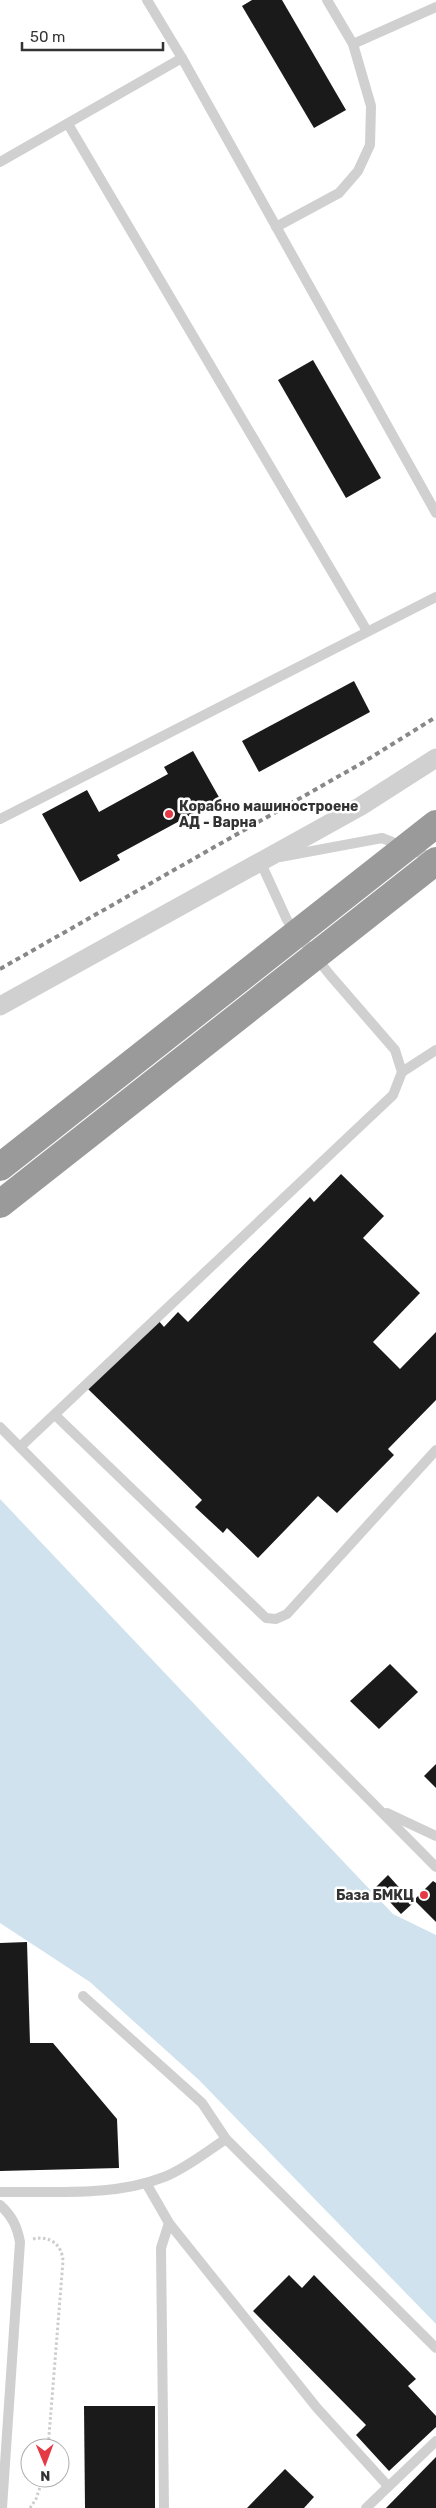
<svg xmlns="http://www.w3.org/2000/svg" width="436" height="2508" font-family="Rubik,sans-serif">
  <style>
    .water { fill: #cfe2ee }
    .building { fill: #1a1a1a }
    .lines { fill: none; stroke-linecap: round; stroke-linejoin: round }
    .path { stroke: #cdcdcd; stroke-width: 3; stroke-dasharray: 2.5 2.5; stroke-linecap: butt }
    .lane { stroke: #d0d0d0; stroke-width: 10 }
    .street { stroke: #d0d0d0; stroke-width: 19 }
    .rail { stroke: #888; stroke-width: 4; stroke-dasharray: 5 4; stroke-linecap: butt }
    .highway-bridge { stroke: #9a9a9a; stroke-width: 28 }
    .poi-dot { fill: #e63946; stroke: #fff; stroke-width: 2 }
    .labels { text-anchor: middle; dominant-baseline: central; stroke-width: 5; stroke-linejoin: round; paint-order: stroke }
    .poi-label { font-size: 14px; font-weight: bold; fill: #333; stroke: #fff; text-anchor: start }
  </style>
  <rect width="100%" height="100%" fill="#fff"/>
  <polygon class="water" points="0,1499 393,1914 436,1935 436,2324 199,2080 90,1982 0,1923"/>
  <g class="building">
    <polygon points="252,0 282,0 346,110 314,128 242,6"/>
    <polygon points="313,360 381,478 346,498 278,380"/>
    <polygon points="354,681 370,712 259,772 242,741"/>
    <polygon points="193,751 220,799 117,855 120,860 80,882 42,814 87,790 99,812 168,774 164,767"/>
    <polygon points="341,1174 384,1216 363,1238 420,1293 373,1342 400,1369 436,1332 436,1400 388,1449 394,1455 337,1513 318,1496 258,1558 227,1528 223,1533 195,1507 202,1500 88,1389 158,1320 164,1327 178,1312 188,1322 310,1197 314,1202"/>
    <polygon points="390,1664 418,1692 379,1729 350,1701"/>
    <polygon points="436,1764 436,1788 424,1776"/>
    <polygon points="388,1875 413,1903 401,1914 376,1887"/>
    <polygon points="433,1881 436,1883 436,1922 414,1900"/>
    <polygon points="27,1942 30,2043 53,2043 117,2119 119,2168 0,2171 0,1943"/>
    <polygon points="289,2275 302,2288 314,2275 416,2379 408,2386 436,2416 436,2427 389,2471 356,2435 366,2425 253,2311"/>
    <polygon points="84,2406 155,2406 155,2508 85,2508"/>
    <polygon points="436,2457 436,2508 386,2508"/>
    <polygon points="285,2469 314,2497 304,2508 247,2508"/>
  </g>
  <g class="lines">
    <g class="path">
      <path d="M33,2239C49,2235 62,2244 63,2261L48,2448"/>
      <polyline points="30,2508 36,2499 43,2478"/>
    </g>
    <g class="lane">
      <polyline points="147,0 182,58 436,513"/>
      <polyline points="353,44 436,7"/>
      <polyline points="68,124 367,631"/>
      <polyline points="0,162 182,58"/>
      <polyline points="276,227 339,193 358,171 370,145 371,106 353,44 327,0"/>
      <polyline points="0,819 436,597"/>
      <polyline points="280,857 382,838 435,859"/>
      <polyline points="402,1072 436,1050"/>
      <polyline points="55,1415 266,1618 276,1619 287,1614 436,1450"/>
      <polyline points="0,1427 436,1867"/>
      <polyline points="20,1447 393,1095 402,1072 395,1050 330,975 287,920 260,861 264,860"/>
      <polyline points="387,1813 436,1836"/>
      <polyline points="83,1996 202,2103 226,2139 436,2348"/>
      <polyline points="146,2183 169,2223 317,2408 388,2486"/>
      <path d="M0,2192C54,2191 113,2197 164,2177C185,2169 206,2152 226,2139"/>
      <path d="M0,2205C12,2216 17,2226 20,2242L2,2508"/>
      <polyline points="164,2508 161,2248 169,2223"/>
      <polyline points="366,2508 436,2441"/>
    </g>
    <polyline class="street" points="0,1006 361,806 436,758"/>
    <polyline class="rail" points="0,969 362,763 436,717"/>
    <g class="highway-bridge">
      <polyline points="0,1167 436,824"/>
      <polyline points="0,1204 436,861"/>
    </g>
  </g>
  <g class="poi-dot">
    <circle cx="169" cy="814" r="5"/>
    <circle cx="424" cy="1895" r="5"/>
  </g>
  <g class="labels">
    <g class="poi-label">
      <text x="179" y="806">Корабно машиностроене<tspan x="179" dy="16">АД - Варна</tspan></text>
      <text x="414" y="1895" text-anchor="end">База БМКЦ</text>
    </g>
  </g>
  <g transform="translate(45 2463) rotate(179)"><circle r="24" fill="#ffffff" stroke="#adadad"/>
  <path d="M0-4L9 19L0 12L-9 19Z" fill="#e63946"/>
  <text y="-8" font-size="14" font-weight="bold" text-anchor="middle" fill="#333333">N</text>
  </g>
  <path d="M22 42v8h141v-8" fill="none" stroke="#333333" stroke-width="2.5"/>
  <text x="30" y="42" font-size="15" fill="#333333" stroke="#ffffff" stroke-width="4" paint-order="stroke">50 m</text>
</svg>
